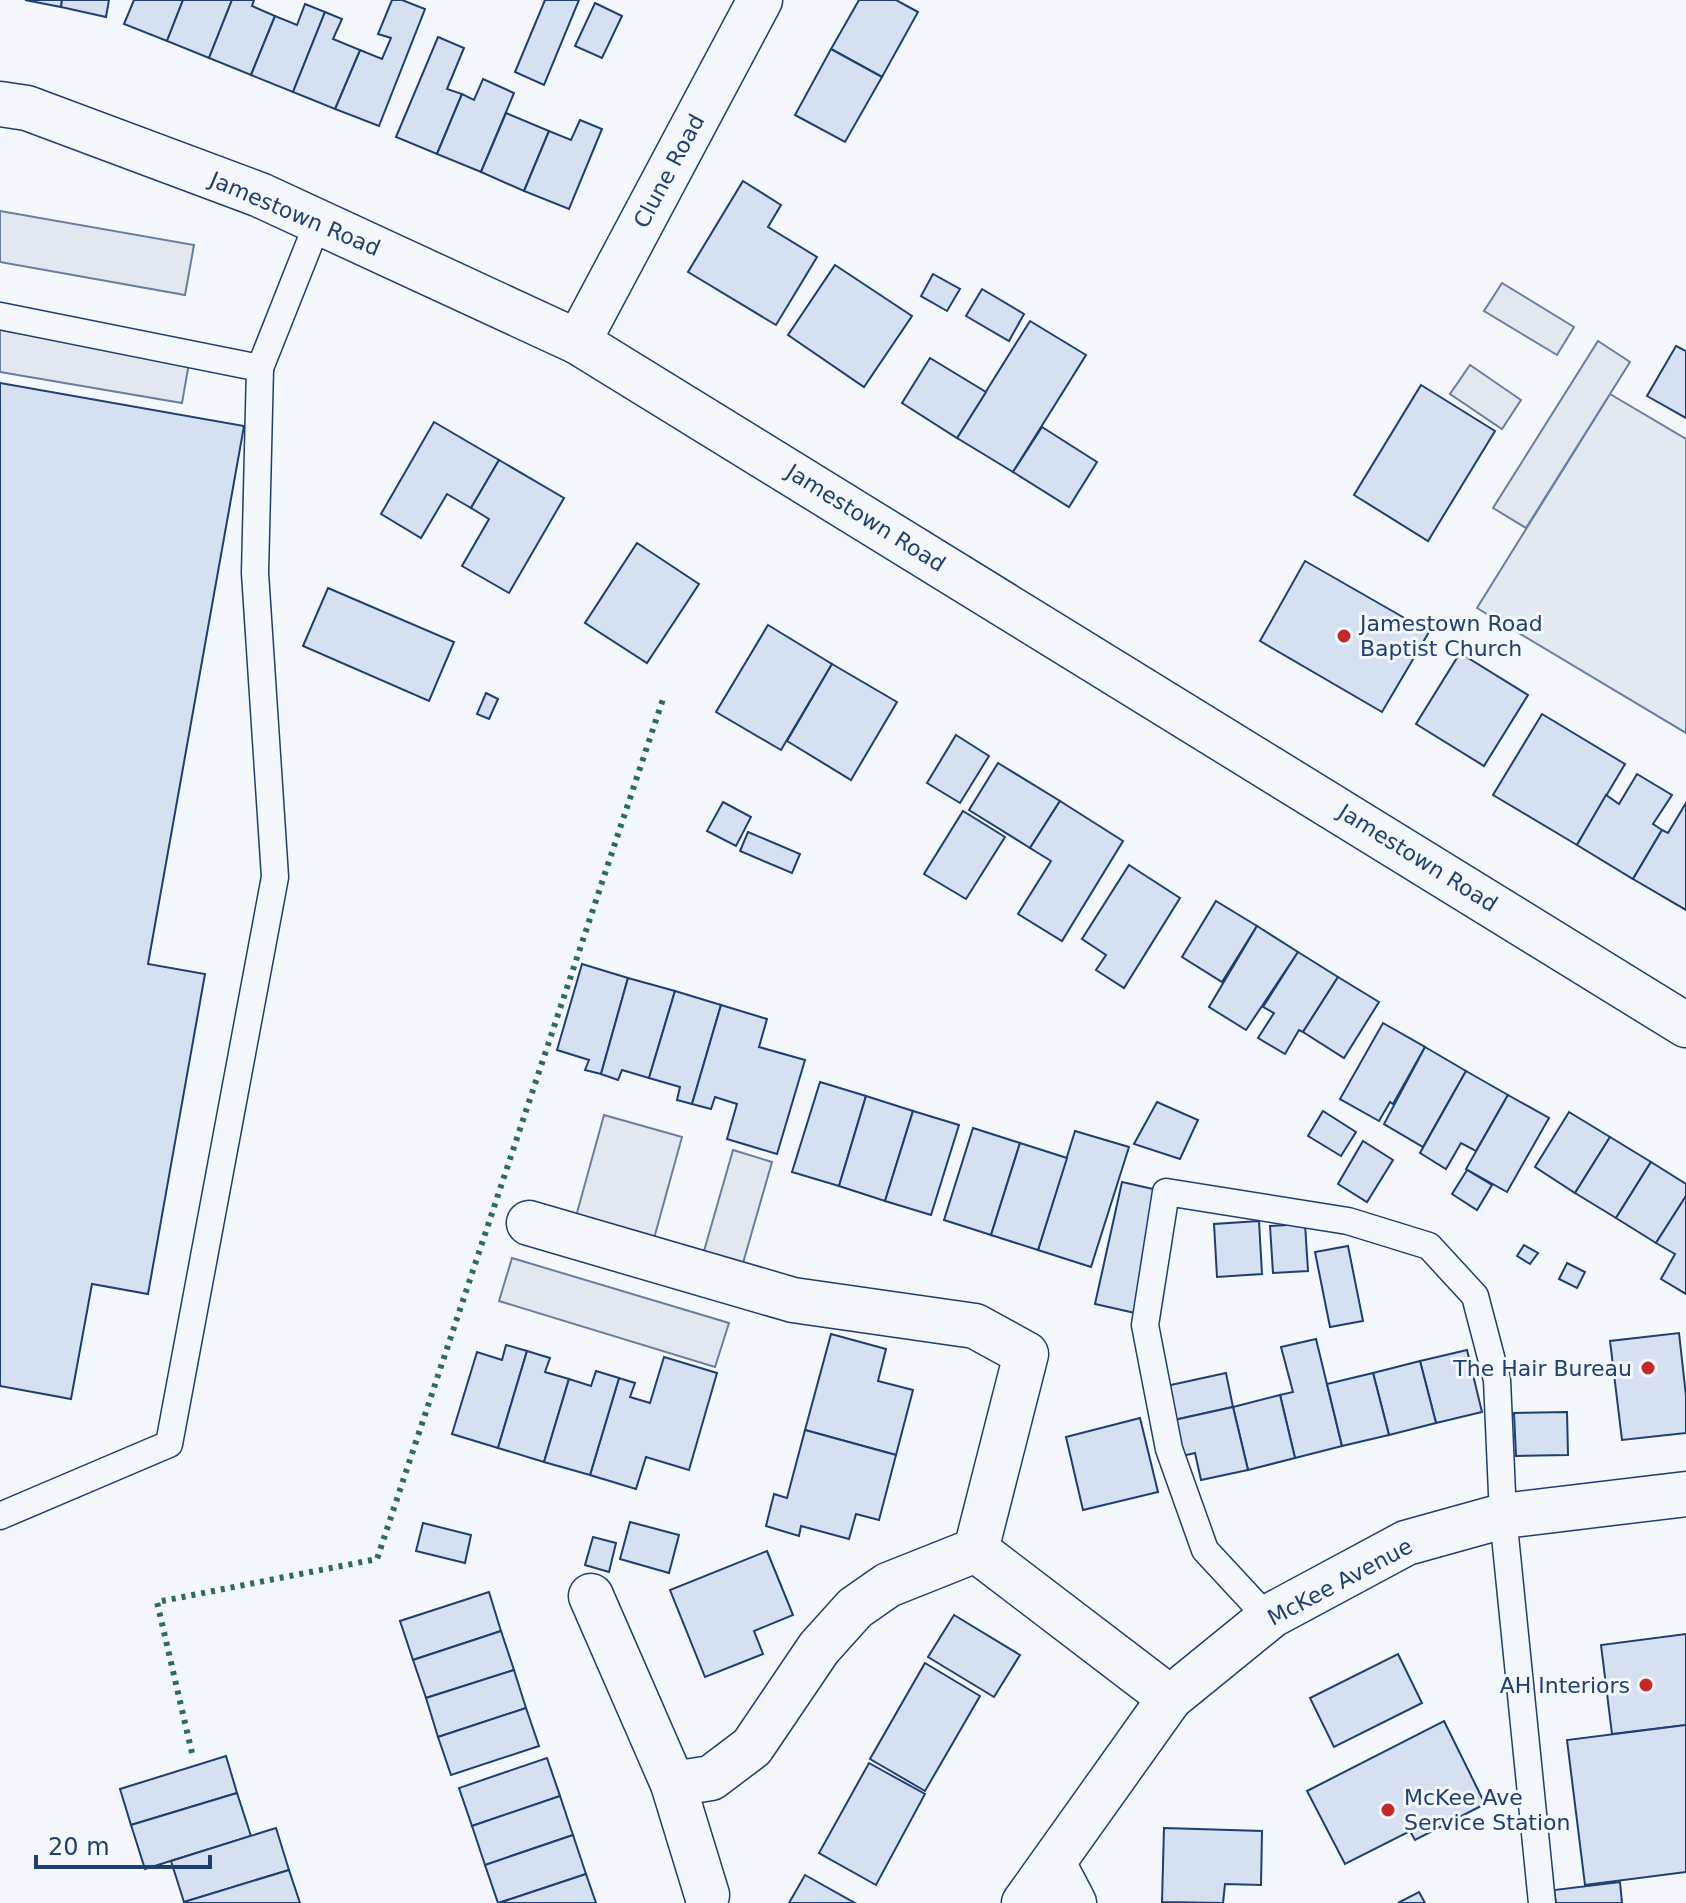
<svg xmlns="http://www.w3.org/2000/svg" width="1686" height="1903" font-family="'DejaVu Sans',sans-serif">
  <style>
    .green { fill: #e3e9f0; stroke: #687fa3; stroke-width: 2 }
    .parking { fill: #e3e8f0; stroke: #687fa3; stroke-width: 2 }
    .building { fill: #d5e0f0; stroke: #1d3f73; stroke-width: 2 }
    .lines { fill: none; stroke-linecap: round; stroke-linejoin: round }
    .service-casing { stroke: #1d3f73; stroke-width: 29 }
    .minor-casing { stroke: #1d3f73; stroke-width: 47 }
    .tertiary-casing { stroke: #1d3f73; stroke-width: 47 }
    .service { stroke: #f4f7fb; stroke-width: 26 }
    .minor { stroke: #f4f7fb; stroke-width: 44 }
    .tertiary { stroke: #f4f7fb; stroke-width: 44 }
    .hedge { stroke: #2c6c60; stroke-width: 6; stroke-dasharray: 4 6; stroke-linecap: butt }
    .poi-dot { fill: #c62828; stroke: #f4f7fb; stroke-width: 3 }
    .labels { text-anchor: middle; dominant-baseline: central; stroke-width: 6; stroke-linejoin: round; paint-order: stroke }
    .street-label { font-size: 22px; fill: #1d3f73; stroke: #f4f7fb }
    .poi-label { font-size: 22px; fill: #1d3f73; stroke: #f4f7fb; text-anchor: start }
  </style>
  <rect width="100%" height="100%" fill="#f4f7fb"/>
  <polygon class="green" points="1610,394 1686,439 1686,733 1477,608"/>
  <g class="parking">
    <polygon points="0,211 194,245 185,295 0,262"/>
    <polygon points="1502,283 1574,327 1557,355 1484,311"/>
    <polygon points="0,330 189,363 182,403 0,372"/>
    <polygon points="1598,341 1630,362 1526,528 1493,508"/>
    <polygon points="1470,365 1521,400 1502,429 1450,394"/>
    <polygon points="604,1115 682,1137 653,1242 575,1220"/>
    <polygon points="733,1150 772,1162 741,1270 702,1258"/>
    <polygon points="512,1258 729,1323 715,1367 499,1301"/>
  </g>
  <g class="building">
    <polygon points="25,0 62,0 61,7"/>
    <polygon points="62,0 109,0 106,17 61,7"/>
    <polygon points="134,0 183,0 167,41 124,24"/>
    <polygon points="183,0 232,0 209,58 167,41"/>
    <polygon points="232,0 254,0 252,6 275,16 251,75 209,58"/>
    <polygon points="392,0 402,0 425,9 379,126 335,109 360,50 382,59 391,38 378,34"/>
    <polygon points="545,0 579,0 544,85 515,72"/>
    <polygon points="859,0 896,0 918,12 882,77 831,49"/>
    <polygon points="595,3 622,16 602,58 575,46"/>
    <polygon points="305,4 325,12 293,92 251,75 275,16 297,25"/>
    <polygon points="325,12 342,19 333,39 360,50 335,109 293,92"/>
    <polygon points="438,37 464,48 447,89 462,94 437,154 396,137"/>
    <polygon points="831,49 882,77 845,142 795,115"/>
    <polygon points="483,79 514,93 481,172 437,154 462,94 474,100"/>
    <polygon points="506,113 549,131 524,191 481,172"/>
    <polygon points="580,120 602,129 569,209 524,191 549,131 571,140"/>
    <polygon points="743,181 781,205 768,227 817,257 776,325 688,272"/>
    <polygon points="835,265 912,316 864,387 788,335"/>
    <polygon points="933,274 960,289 947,311 921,296"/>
    <polygon points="982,289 1024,314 1009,341 966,316"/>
    <polygon points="1030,321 1086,355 1013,472 957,438"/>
    <polygon points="1676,346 1686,351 1686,418 1647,396"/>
    <polygon points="930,358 986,392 957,438 902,403"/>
    <polygon points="0,383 244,426 148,964 205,974 148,1294 92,1284 71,1399 0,1386"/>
    <polygon points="1421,385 1495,431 1428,541 1354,495"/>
    <polygon points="434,422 499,460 471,508 447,494 421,538 381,514"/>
    <polygon points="1042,427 1097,462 1069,507 1013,472"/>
    <polygon points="499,460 564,498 509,593 462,566 489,519 471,508"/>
    <polygon points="637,543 699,584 647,663 585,623"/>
    <polygon points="1305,561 1429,632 1382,712 1260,641"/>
    <polygon points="328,588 454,642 429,701 303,646"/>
    <polygon points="768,625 832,664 781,750 716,712"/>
    <polygon points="1460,653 1528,695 1484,766 1416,724"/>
    <polygon points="832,664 897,702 851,780 787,741"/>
    <polygon points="486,693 498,699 489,719 477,714"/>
    <polygon points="1542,714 1625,764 1577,845 1493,795"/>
    <polygon points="956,735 989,756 960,803 927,783"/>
    <polygon points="998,763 1060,801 1030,848 969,810"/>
    <polygon points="1637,774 1672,795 1653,824 1662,830 1633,879 1577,845 1606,795 1619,804"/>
    <polygon points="1060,801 1123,841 1062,941 1018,914 1051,861 1030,848"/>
    <polygon points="723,802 751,817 736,846 707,831"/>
    <polygon points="1686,803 1686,910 1633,879 1662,830 1668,833"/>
    <polygon points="963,811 1005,837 966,899 924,874"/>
    <polygon points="748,832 800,854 792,873 740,851"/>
    <polygon points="1129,865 1180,898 1124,988 1096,970 1106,955 1082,939"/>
    <polygon points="1216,901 1257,926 1222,982 1182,957"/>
    <polygon points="1257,926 1298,952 1246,1030 1209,1007"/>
    <polygon points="1298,952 1338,977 1303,1032 1299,1030 1285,1054 1258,1038 1274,1013 1263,1007"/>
    <polygon points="582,964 628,978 601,1074 585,1070 589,1060 557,1050"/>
    <polygon points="1338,977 1379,1002 1344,1058 1303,1032"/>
    <polygon points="628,978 675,991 649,1078 622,1070 618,1080 601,1074"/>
    <polygon points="675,991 721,1005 692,1104 677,1100 680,1087 649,1078"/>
    <polygon points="721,1005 767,1019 759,1047 805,1060 777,1154 727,1139 737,1104 715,1097 711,1109 692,1104"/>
    <polygon points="1383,1023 1425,1047 1393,1104 1390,1102 1379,1121 1340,1099"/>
    <polygon points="1425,1047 1466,1071 1423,1147 1384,1124"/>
    <polygon points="1466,1071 1508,1095 1476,1151 1461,1143 1446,1169 1420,1153"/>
    <polygon points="820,1082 866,1096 839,1186 792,1172"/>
    <polygon points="1508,1095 1549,1118 1507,1192 1466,1169"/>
    <polygon points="866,1096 913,1111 885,1201 839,1186"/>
    <polygon points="1157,1102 1198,1120 1180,1159 1134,1144"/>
    <polygon points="913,1111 959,1125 931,1215 885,1201"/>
    <polygon points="1323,1111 1356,1132 1341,1156 1308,1136"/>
    <polygon points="1569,1112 1610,1137 1575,1193 1535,1167"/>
    <polygon points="973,1128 1020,1143 991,1235 944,1220"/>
    <polygon points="1075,1131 1129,1147 1091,1267 1038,1250"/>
    <polygon points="1610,1137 1651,1162 1616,1218 1575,1193"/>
    <polygon points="1363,1141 1393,1160 1367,1202 1338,1184"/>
    <polygon points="1020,1143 1067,1158 1038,1250 991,1235"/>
    <polygon points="1651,1162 1686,1184 1686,1196 1656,1243 1616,1218"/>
    <polygon points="1467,1170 1492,1185 1477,1210 1452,1194"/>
    <polygon points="1122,1182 1162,1191 1135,1313 1095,1304"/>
    <polygon points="1686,1196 1686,1294 1661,1279 1675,1254 1656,1243"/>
    <polygon points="1259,1221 1262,1274 1217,1277 1214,1224"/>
    <polygon points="1305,1224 1308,1271 1273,1273 1270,1226"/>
    <polygon points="1524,1245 1538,1253 1530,1264 1517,1256"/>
    <polygon points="1348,1246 1363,1321 1330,1327 1315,1252"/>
    <polygon points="1567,1263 1585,1272 1577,1288 1559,1279"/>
    <polygon points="1679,1333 1686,1396 1686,1433 1622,1440 1610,1341"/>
    <polygon points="831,1334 886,1349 878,1381 913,1390 896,1455 805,1430"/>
    <polygon points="1316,1339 1342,1446 1295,1458 1280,1395 1293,1392 1281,1347"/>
    <polygon points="506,1345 527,1351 498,1448 452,1434 477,1352 502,1360"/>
    <polygon points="1467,1350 1482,1412 1436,1423 1420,1361"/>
    <polygon points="527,1351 550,1358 545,1372 569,1379 544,1462 498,1448"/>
    <polygon points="664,1357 717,1373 689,1470 646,1457 636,1489 590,1475 619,1378 635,1383 630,1397 650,1403"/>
    <polygon points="1420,1361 1436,1423 1389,1435 1373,1373"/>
    <polygon points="596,1371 619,1378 590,1475 544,1462 569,1379 591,1386"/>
    <polygon points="1226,1373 1233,1407 1174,1420 1166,1386"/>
    <polygon points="1373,1373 1389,1435 1342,1446 1327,1384"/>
    <polygon points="1280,1395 1295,1458 1248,1470 1233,1407"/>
    <polygon points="1233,1407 1248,1470 1201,1480 1195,1453 1182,1456 1174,1420"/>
    <polygon points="1567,1412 1568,1455 1516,1456 1514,1413"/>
    <polygon points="1140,1418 1158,1492 1083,1510 1066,1437"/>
    <polygon points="805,1430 896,1455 879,1520 856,1514 849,1539 801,1526 799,1536 766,1526 774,1494 787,1498"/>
    <polygon points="630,1522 679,1535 669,1573 620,1559"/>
    <polygon points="423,1523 471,1535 465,1563 416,1551"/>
    <polygon points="593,1537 616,1543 609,1572 585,1565"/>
    <polygon points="767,1551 793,1615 754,1631 763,1654 705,1677 670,1590"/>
    <polygon points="489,1592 501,1631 413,1660 400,1621"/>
    <polygon points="954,1615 1020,1655 994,1697 928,1657"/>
    <polygon points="501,1631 514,1670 426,1698 413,1660"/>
    <polygon points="1686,1634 1686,1725 1612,1734 1601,1645"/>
    <polygon points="1398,1654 1422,1703 1334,1747 1310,1698"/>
    <polygon points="925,1663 980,1696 925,1791 870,1759"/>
    <polygon points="514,1670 526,1708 438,1737 426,1698"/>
    <polygon points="526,1708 539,1746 451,1775 438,1737"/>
    <polygon points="1444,1721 1485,1804 1415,1840 1410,1831 1345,1864 1307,1791"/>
    <polygon points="1686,1725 1686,1872 1585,1885 1567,1740"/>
    <polygon points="226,1756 237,1793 131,1825 120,1789"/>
    <polygon points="547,1758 560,1796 472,1826 459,1788"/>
    <polygon points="869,1763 925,1794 876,1885 819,1853"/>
    <polygon points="237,1793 251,1836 145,1869 131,1825"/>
    <polygon points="560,1796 573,1835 485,1865 472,1826"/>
    <polygon points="276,1828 289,1870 184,1902 171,1861"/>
    <polygon points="1164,1828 1262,1831 1261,1885 1225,1884 1223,1903 1162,1902"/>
    <polygon points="573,1835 586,1874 498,1903 485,1865"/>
    <polygon points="289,1870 300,1903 184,1903 184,1902"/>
    <polygon points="586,1874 596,1903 499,1903"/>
    <polygon points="805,1875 855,1903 789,1903"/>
    <polygon points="1620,1882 1622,1903 1556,1903 1554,1890"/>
    <polygon points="1419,1892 1425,1903 1398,1903"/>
  </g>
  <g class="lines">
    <g class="service-casing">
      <g id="service">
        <polyline points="0,316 260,368 318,222"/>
        <polyline points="0,1516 169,1444 275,877 255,573 260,368"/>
        <polyline points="1268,1618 1205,1550 1169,1449 1145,1325 1166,1192 1348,1221 1429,1246 1475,1296 1497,1380 1503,1516 1542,1903"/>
      </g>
    </g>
    <g class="minor-casing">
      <g id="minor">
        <polyline points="578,342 760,0"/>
        <polyline points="529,1223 793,1300 975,1326 1026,1354 976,1550 1170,1698"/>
        <polyline points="591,1596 673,1784 707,1895"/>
        <polyline points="673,1784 711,1778 752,1747 819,1648 855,1608 888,1585 976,1550"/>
        <polyline points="1053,1863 1074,1903"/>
        <polyline points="1024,1903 1170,1698 1272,1615 1406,1543 1503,1516 1686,1494"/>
      </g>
    </g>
    <g class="tertiary-casing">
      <polyline id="tertiary" points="0,104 27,108 260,195 578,342 1686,1025"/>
    </g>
    <use href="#service" class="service"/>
    <use href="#minor" class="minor"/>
    <use href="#tertiary" class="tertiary"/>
    <polyline class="hedge" points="192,1753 157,1602 377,1559 663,699"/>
  </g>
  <g class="poi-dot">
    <circle cx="1344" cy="636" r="8"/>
    <circle cx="1648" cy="1368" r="8"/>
    <circle cx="1646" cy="1685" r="8"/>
    <circle cx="1388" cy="1810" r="8"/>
  </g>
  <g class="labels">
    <g class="street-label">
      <text transform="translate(669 171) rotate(-62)">Clune Road</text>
      <text transform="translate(295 214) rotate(23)">Jamestown Road</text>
      <text transform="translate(866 518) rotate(32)">Jamestown Road</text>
      <text transform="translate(1418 858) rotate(32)">Jamestown Road</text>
      <text transform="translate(1340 1582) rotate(-28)">McKee Avenue</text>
    </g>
    <g class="poi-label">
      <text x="1360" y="623">Jamestown Road<tspan x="1360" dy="25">Baptist Church</tspan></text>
      <text x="1632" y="1368" text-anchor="end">The Hair Bureau</text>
      <text x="1630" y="1685" text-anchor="end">AH Interiors</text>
      <text x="1404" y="1797">McKee Ave<tspan x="1404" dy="25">Service Station</tspan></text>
    </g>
  </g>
  <path d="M36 1855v12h174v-12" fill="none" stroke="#1d3f73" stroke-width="4"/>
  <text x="48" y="1855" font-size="24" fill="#1d3f73" stroke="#f4f7fb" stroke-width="6" paint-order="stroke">20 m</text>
</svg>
